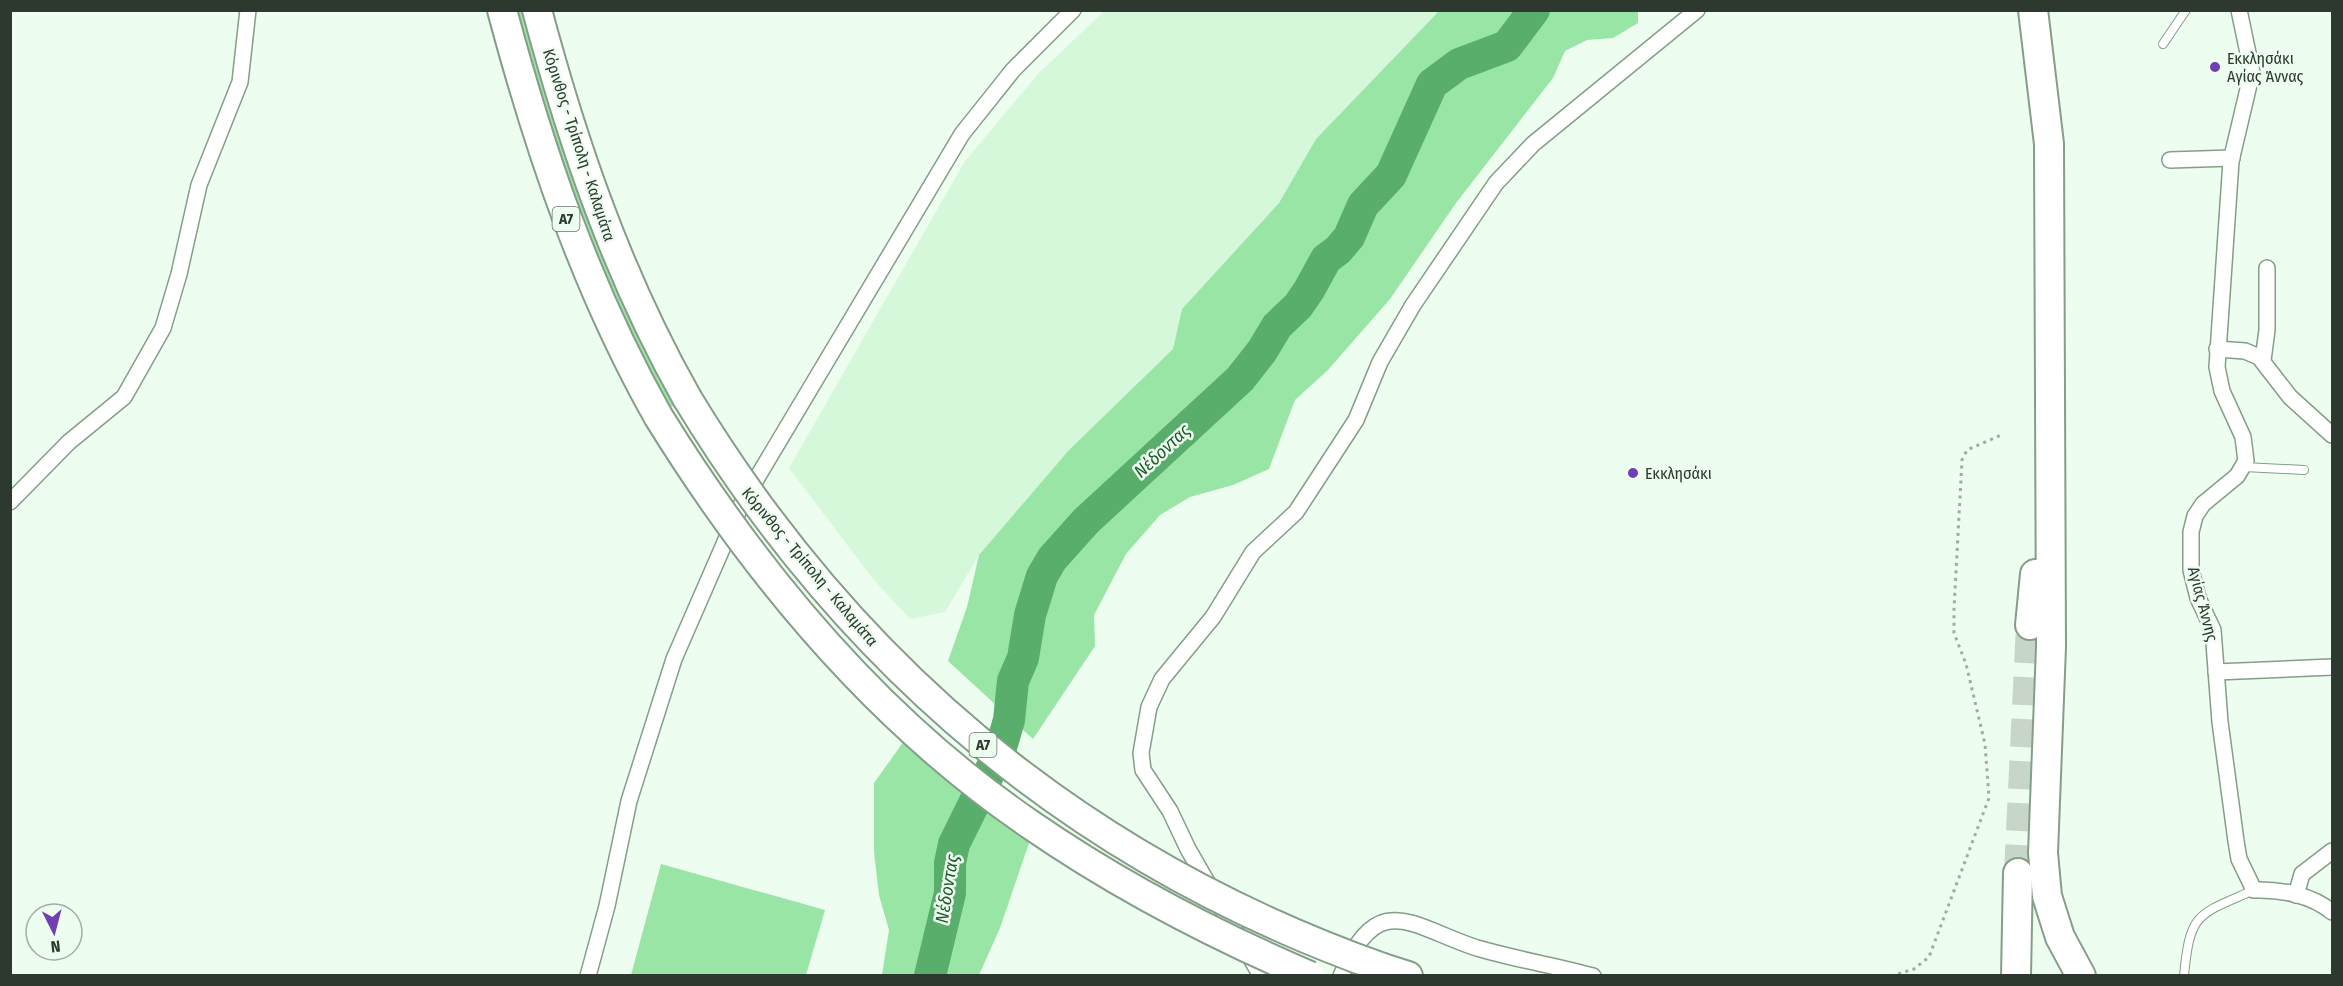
<svg xmlns="http://www.w3.org/2000/svg" width="2343" height="986" font-family="'Fira Sans Condensed',sans-serif">
  <style>
    .built { fill: #d6f8da }
    .green { fill: #98e5a5 }
    .lines { fill: none; stroke-linecap: round; stroke-linejoin: round }
    .river { stroke: #58ae6a; stroke-width: 32 }
    .highway-tunnel { stroke: #c7d6c9; stroke-width: 28; stroke-dasharray: 28 14; stroke-linecap: butt }
    .lane-casing { stroke: #849e88; stroke-width: 10 }
    .street-casing { stroke: #849e88; stroke-width: 18 }
    .highway-casing { stroke: #849e88; stroke-width: 32 }
    .path { stroke: #9fada1; stroke-width: 3; stroke-dasharray: 3 4.5; stroke-linecap: butt }
    .lane { stroke: #fff; stroke-width: 8 }
    .street { stroke: #fff; stroke-width: 15 }
    .highway { stroke: #fff; stroke-width: 28 }
    .highway-bridge-casing { stroke: #849e88; stroke-width: 32; stroke-linecap: butt }
    .highway-bridge { stroke: #fff; stroke-width: 28 }
    .poi-dot { fill: #703eb5; stroke: #edfdef; stroke-width: 2 }
    .labels { text-anchor: middle; dominant-baseline: central; stroke-width: 5; stroke-linejoin: round; paint-order: stroke }
    .shield { fill: #edfdef; stroke: #677369; stroke-width: 1.5 }
    .shield-label { font-size: 15px; font-weight: bold; fill: #2d382f }
    .poi-label { font-size: 16px; fill: #2d382f; stroke: #edfdef; text-anchor: start }
    .street-label { font-size: 16px; fill: #2d382f; stroke: #edfdef }
    .water-label { font-size: 18px; font-style: italic; fill: #1d592c; stroke: #edfdef }
  </style>
  <rect width="100%" height="100%" fill="#edfdef"/>
  <polygon class="built" points="1104,11 1439,11 1316,139 1279,203 1182,309 1173,349 1069,450 979,555 945,612 910,619 873,579 789,468 965,161 1039,73"/>
  <g class="green">
    <path d="M515,11H524C551,97 573,187 609,270C628,316 653,360 676,404L668,409L624,326L557,153Z"/>
    <polygon points="1439,11 1638,11 1638,23 1613,38 1587,40 1565,51 1553,78 1456,203 1390,299 1328,370 1295,400 1269,469 1233,485 1190,497 1160,515 1126,554 1094,615 1095,646 1033,739 948,661 967,607 979,555 1069,450 1173,349 1182,309 1279,203 1316,139"/>
    <polygon points="904,741 1029,843 1000,928 979,975 882,975 889,930 879,895 874,852 874,783"/>
    <polygon points="661,864 825,910 806,975 631,975"/>
  </g>
  <g class="lines">
    <polyline class="river" points="930,976 950,893 950,863 954,844 1000,751 1009,720 1013,681 1023,658 1030,615 1042,576 1052,559 1086,521 1240,379 1262,351 1277,326 1298,306 1309,290 1326,259 1338,250 1349,237 1363,205 1391,175 1432,84 1459,64 1507,46 1534,10"/>
    <polyline class="highway-tunnel" points="2018,873 2030,625"/>
    <g class="lane-casing">
      <g id="lane">
        <polyline points="2163,44 2186,10"/>
        <polyline points="2244,467 2304,470"/>
        <path d="M2184,976C2190,911 2198,915 2254,890"/>
      </g>
    </g>
    <g class="street-casing">
      <g id="street">
        <path d="M2239,10L2252,72L2231,161L2217,367L2222,391L2243,437L2246,461L2237,476L2203,504L2195,516L2191,532V570L2198,598L2213,630L2220,722L2236,841L2239,859L2254,890C2280,889 2312,895 2332,912"/>
        <polyline points="2170,160 2232,158"/>
        <polyline points="2217,349 2245,351 2259,357 2290,397 2332,435"/>
        <polyline points="2263,360 2267,330 2267,268"/>
        <polyline points="10,502 69,442 124,397 163,328 179,274 199,185 240,82 248,10"/>
        <polyline points="2216,672 2332,667"/>
        <polyline points="2296,895 2302,874 2332,851"/>
        <polyline points="588,976 607,906 629,801 674,659 742,503 962,134 1013,70 1073,10"/>
        <polyline points="1261,976 1188,849 1170,811 1143,770 1141,753 1149,707 1162,679 1213,617 1253,552 1296,512 1313,486 1356,420 1380,362 1413,305 1496,183 1533,144 1697,10"/>
        <path d="M1341,976C1378,887 1412,927 1477,948C1515,959 1555,966 1593,976"/>
      </g>
    </g>
    <g class="highway-casing">
      <g id="highway">
        <path d="M502,10C540,152 586,288 658,416"/>
        <path d="M537,10C573,145 618,276 687,398"/>
        <polyline points="2033,10 2049,144 2051,647 2043,853 2047,896 2060,937 2081,976"/>
        <polyline points="2030,625 2035,574"/>
        <polyline points="1383,968 1408,976"/>
        <polyline points="2016,976 2018,873"/>
      </g>
    </g>
    <polyline class="path" points="1891,976 1914,969 1929,957 1989,798 1985,744 1966,664 1954,633 1954,609 1962,460 1967,450 2001,435"/>
    <use href="#lane" class="lane"/>
    <use href="#street" class="street"/>
    <use href="#highway" class="highway"/>
    <g class="highway-bridge-casing">
      <g id="highway-bridge">
        <path d="M687,398C851,669 1083,862 1383,968"/>
        <path d="M658,416C755,573 877,720 1031,825C1118,885 1212,934 1310,976"/>
      </g>
    </g>
    <use href="#highway-bridge" class="highway-bridge"/>
  </g>
  <g class="poi-dot">
    <circle cx="2215" cy="67" r="6"/>
    <circle cx="1633" cy="473" r="6"/>
  </g>
  <g class="labels">
    <g class="shield">
      <rect x="552.5" y="207" width="27" height="24" rx="4.5"/>
      <rect x="969.5" y="733" width="27" height="24" rx="4.5"/>
    </g>
    <g class="shield-label">
      <text x="566" y="219">Α7</text>
      <text x="983" y="745">Α7</text>
    </g>
    <g class="poi-label">
      <text x="2227" y="58">Εκκλησάκι<tspan x="2227" dy="18">Αγίας Άννας</tspan></text>
      <text x="1645" y="473">Εκκλησάκι</text>
    </g>
    <g class="street-label">
      <text transform="translate(579 145) rotate(72)">Κόρινθος - Τρίπολη - Καλαμάτα</text>
      <text transform="translate(810 567) rotate(50)">Κόρινθος - Τρίπολη - Καλαμάτα</text>
      <text transform="translate(2203 604) rotate(75)">Αγίας Άννης</text>
    </g>
    <g class="water-label">
      <text transform="translate(1162 451) rotate(-43)">Νέδoντας</text>
      <text transform="translate(947 889) rotate(-81)">Νέδoντας</text>
    </g>
  </g>
  <rect width="2343" height="986" fill="none" stroke="#2d382f" stroke-width="24"/>
  <g transform="translate(54 932) rotate(174)"><circle r="28" fill="#edfdef" stroke="#a0aea2" stroke-width="1.5"/>
  <path d="M0-4.5L10 22L0 15L-10 22Z" fill="#703eb5"/>
  <text y="-9" font-size="16" font-weight="bold" text-anchor="middle" fill="#2d382f">N</text>
  </g>
</svg>
